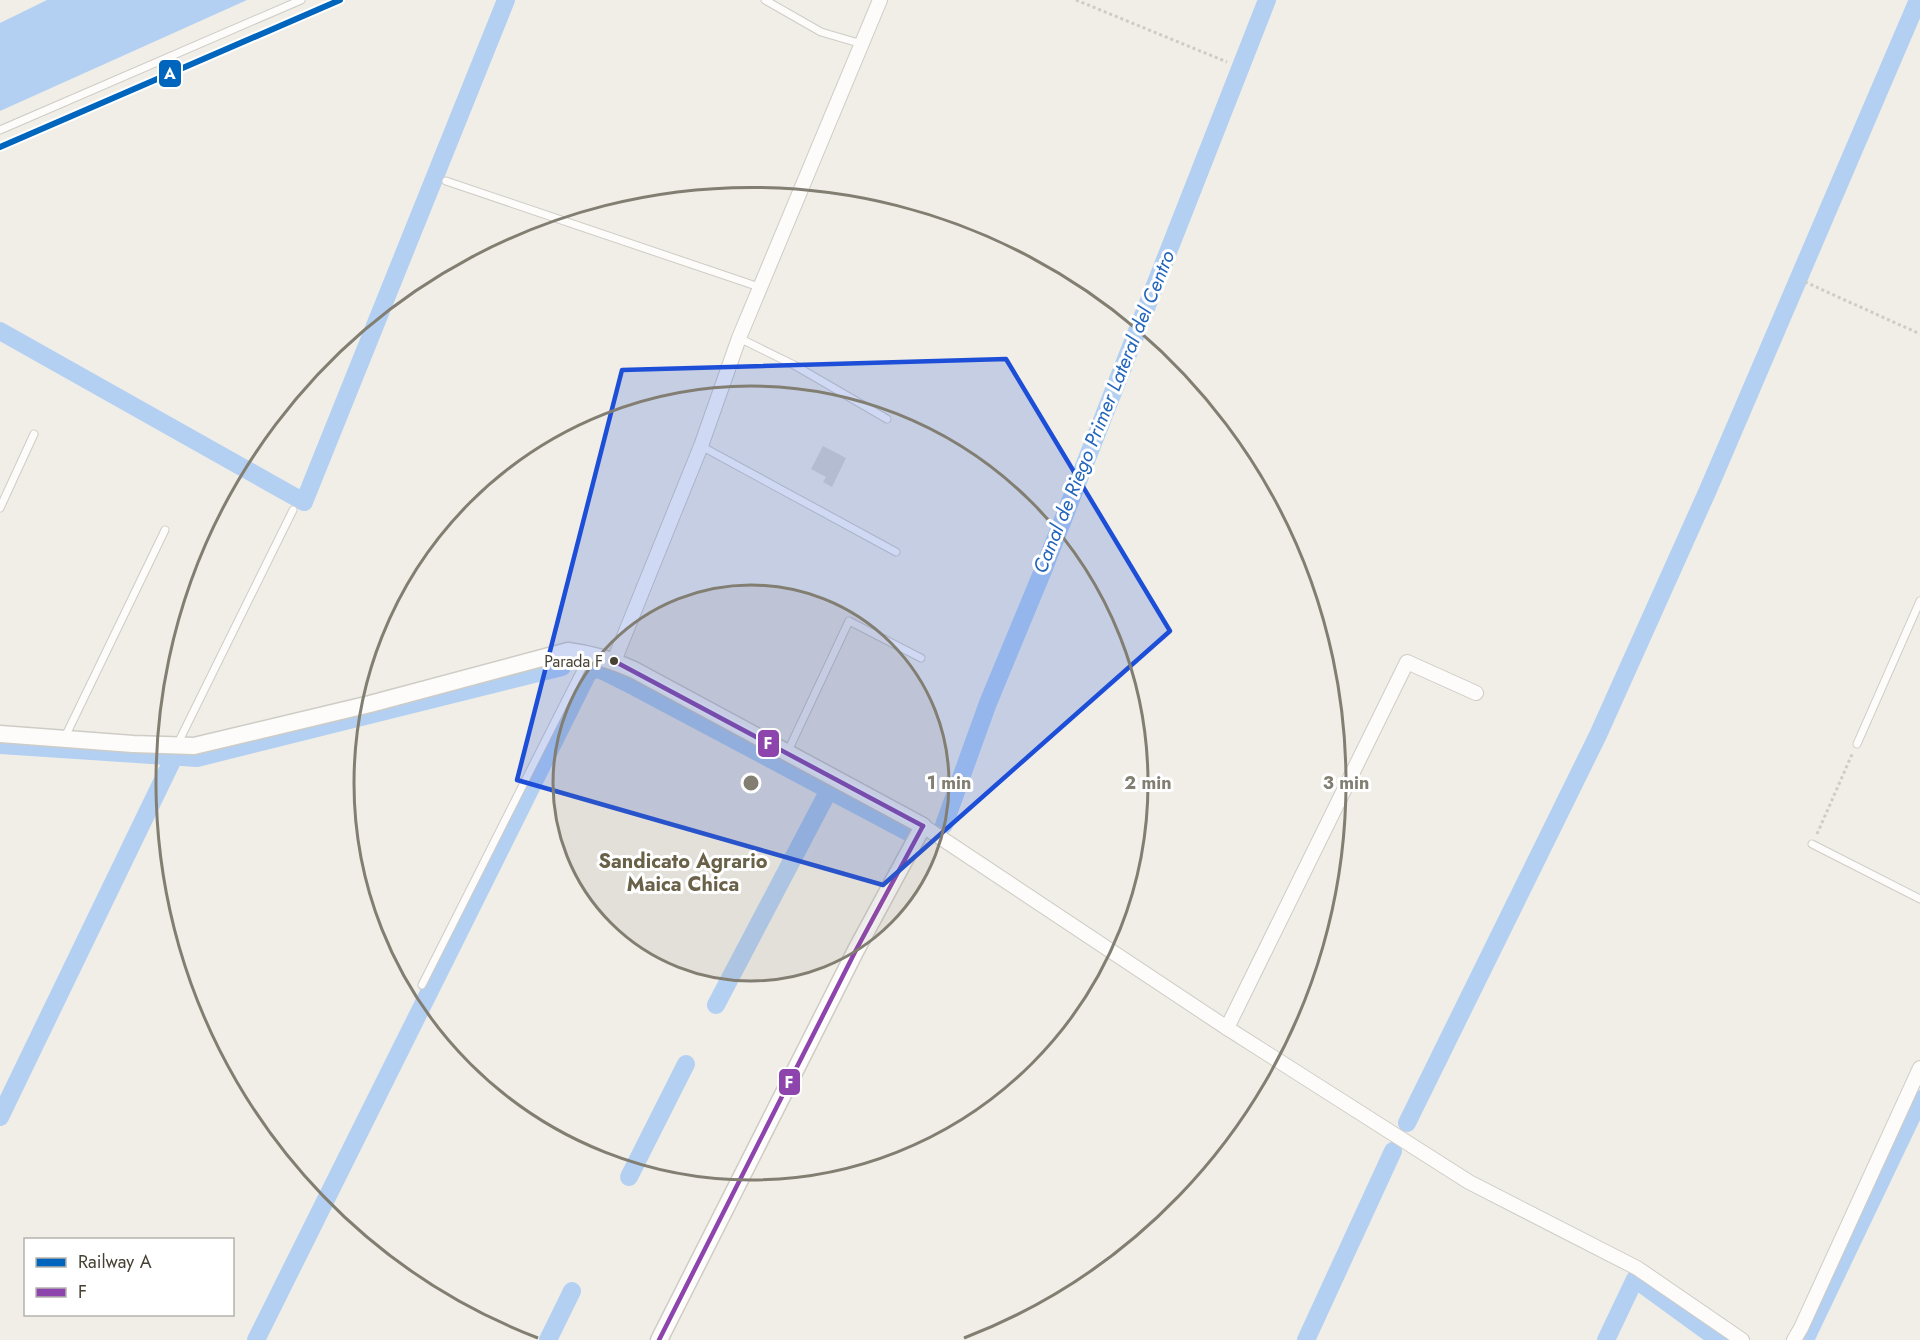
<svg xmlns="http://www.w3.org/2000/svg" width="1920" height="1340" font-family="Jost,sans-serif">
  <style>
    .water { fill: #b3d0f2 }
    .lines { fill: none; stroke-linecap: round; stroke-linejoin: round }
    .canal { stroke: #b3d0f2; stroke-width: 18 }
    .building { fill: #d9d7d0 }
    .service-casing { stroke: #ceccc5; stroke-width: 9 }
    .minor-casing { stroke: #ceccc5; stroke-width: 16 }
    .tertiary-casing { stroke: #ceccc5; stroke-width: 19 }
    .path { stroke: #ceccc6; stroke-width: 3; stroke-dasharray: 3 3; stroke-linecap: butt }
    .service { stroke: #fdfcfb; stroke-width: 7 }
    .minor { stroke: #fdfcfb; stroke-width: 14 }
    .tertiary { stroke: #fdfcfb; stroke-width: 16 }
    .bus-1-casing { stroke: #fff; stroke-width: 9 }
    .bus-1 { stroke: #8e44ad; stroke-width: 4.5 }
    .rail-1-casing { stroke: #fff; stroke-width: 10 }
    .rail-1 { stroke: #0065bd; stroke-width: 6 }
    .marked { fill: #1d4ed8; fill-opacity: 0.2; stroke: #1d4ed8; stroke-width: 4.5; stroke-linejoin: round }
    .ring { fill: none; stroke: #827e72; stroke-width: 3 }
    .bus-dot { fill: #464133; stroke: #fff; stroke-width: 2 }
    .labels { text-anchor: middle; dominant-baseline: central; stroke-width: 6; stroke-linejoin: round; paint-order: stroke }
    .bus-label { font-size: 16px; fill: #464133; stroke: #fff; text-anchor: end }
    .water-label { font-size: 20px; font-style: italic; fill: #2265bc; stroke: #fff }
    .neighbourhood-label { font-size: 20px; font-weight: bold; fill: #6a6149; stroke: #fff }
    .centre { fill: #827e72; stroke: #fff; stroke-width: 3 }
    .ring-label { font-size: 18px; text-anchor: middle; font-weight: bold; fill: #827e72; stroke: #fff; stroke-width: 6; stroke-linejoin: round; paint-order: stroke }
    .line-badge { stroke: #fff; stroke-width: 2 }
    .badge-label { font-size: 16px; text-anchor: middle; font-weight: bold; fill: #fff }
  </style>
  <rect width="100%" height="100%" fill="#f0eee7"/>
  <polygon class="water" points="47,0 247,0 0,111 0,23"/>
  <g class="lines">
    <g class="canal">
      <polyline points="0,331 304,502 506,0"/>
      <polyline points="0,745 197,758 562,667"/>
      <polyline points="944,825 988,703 1044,568 1267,0"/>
      <polyline points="716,1005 829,790"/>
      <polyline points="0,1117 174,757"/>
      <polyline points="1407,1123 1598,735 1708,490 1918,0"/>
      <polyline points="629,1177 686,1064"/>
      <polyline points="256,1340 590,669 601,670 635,687 908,832"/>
      <polyline points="548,1340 572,1291"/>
      <polyline points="1306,1340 1393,1151"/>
      <polyline points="1606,1340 1635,1279 1719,1340"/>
      <polyline points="1805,1340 1920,1099"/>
    </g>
  </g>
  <polygon class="building" points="823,446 846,458 832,487 823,482 826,477 811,469"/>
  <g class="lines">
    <g class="service-casing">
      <g id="service">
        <polyline points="765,0 821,32 862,44"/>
        <polyline points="0,130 301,0"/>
        <polyline points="446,181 762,288"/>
        <polyline points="739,338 794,365 887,419"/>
        <polyline points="701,446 896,552"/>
        <polyline points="0,508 34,434"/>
        <polyline points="64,739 165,530"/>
        <polyline points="1857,744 1920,601"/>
        <polyline points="177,745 293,510"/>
        <polyline points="787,753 849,621 921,658"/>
        <polyline points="1812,844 1920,899"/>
        <polyline points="422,985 588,656"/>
      </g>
    </g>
    <g class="minor-casing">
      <g id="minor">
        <polyline points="614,661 701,446 739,338 880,0"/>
        <polyline points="923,826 1227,1028 1469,1182 1637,1268 1742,1340"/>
        <polyline points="1227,1028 1407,662 1476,693"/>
        <polyline points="1794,1340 1801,1328 1920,1068"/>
      </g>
    </g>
    <g class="tertiary-casing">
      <path id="tertiary" d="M0,734L133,744L194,746L370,704L568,651C592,654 612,660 634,670L923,826L856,950L659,1340"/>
    </g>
    <g class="path">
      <polyline points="1076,0 1227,62"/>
      <polyline points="1805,282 1920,334"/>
      <polyline points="1817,834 1853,752"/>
    </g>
    <use href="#service" class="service"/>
    <use href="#minor" class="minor"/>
    <use href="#tertiary" class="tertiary"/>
    <g class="bus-1-casing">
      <g id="bus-1">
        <polyline points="614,661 923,826"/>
        <polyline points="659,1340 856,950 923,826"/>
      </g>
    </g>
    <use href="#bus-1" class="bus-1"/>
    <g class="rail-1-casing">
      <polyline id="rail-1" points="0,147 340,0"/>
    </g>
    <use href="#rail-1" class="rail-1"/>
  </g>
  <path class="marked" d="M1006,359L1170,631L883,885L517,780L622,370Z"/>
  <circle cx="751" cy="783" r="198" fill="#827e72" fill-opacity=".12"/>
  <g class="ring">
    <circle cx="751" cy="783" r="198"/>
    <circle cx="751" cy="783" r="397"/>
    <path d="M538 1338A595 595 0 1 1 964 1338"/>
  </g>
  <circle class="bus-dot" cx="614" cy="661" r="5"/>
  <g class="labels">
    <g class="bus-label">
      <text x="603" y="661">Parada F</text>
    </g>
    <g class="water-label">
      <text transform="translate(1104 412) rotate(-68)">Canal de Riego Primer Lateral del Centro</text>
    </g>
    <g class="neighbourhood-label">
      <text x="683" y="861">Sandicato Agrario<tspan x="683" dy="23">Maica Chica</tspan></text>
    </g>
  </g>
  <circle cx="751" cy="783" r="9" class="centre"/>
  <g class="ring-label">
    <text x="949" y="789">1 min</text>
    <text x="1148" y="789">2 min</text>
    <text x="1346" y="789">3 min</text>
  </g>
  <g class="line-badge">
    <rect x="158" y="59" width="24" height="29" rx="6" fill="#0065bd"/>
    <rect x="757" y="729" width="23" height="29" rx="6" fill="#8e44ad"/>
    <rect x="778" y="1068" width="23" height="28" rx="6" fill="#8e44ad"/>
  </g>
  <g class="badge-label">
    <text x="170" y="79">A</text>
    <text x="768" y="749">F</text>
    <text x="789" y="1088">F</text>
  </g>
  <rect x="24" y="1238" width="210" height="78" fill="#ffffff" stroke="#b5b3ad" stroke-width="1.5"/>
  <rect x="36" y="1258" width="30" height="9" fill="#0065bd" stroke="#b5b3ad" stroke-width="1.5"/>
  <text x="78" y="1268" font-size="18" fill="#464133">Railway A</text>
  <rect x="36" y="1288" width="30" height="9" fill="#8e44ad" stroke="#b5b3ad" stroke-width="1.5"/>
  <text x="78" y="1298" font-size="18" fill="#464133">F</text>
</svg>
